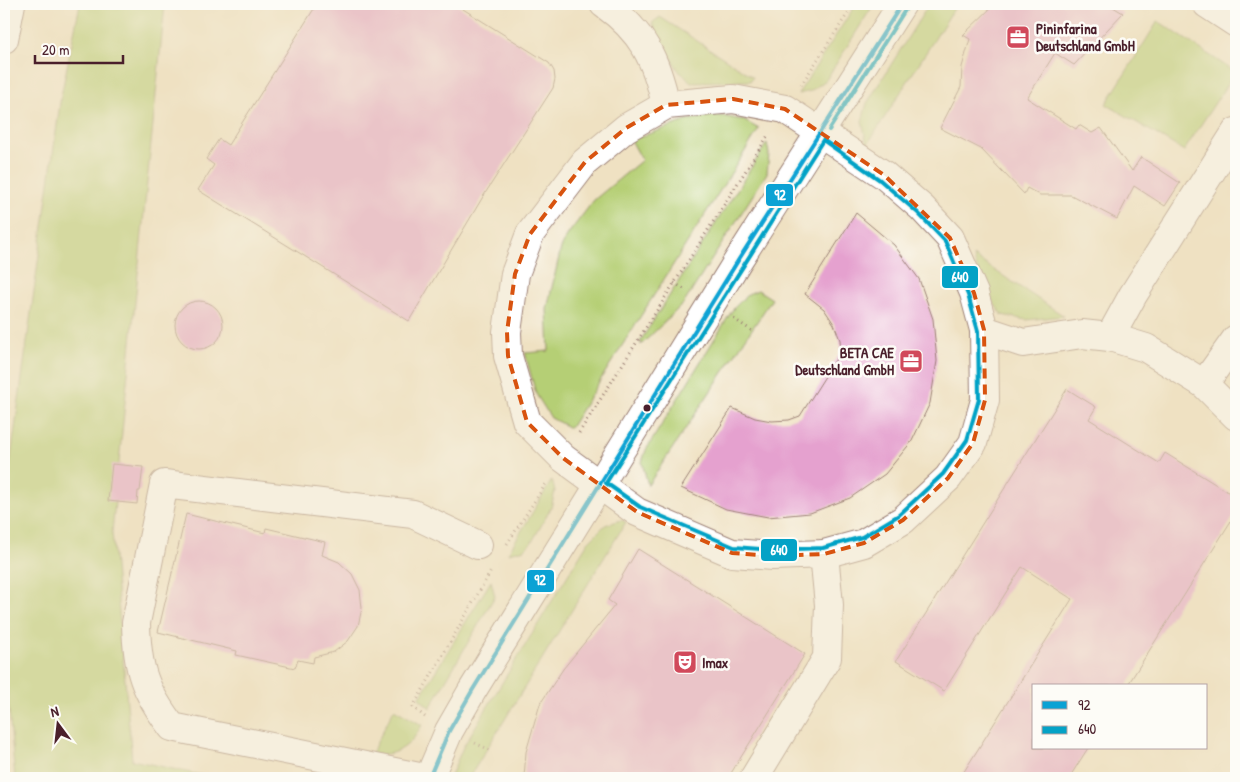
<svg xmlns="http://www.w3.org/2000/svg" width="1240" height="782" font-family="'Patrick Hand',sans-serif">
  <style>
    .green { fill: #b5cf74; stroke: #807750 }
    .building { fill: #e5a1cf }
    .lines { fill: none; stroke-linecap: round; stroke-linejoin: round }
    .minor-casing { stroke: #9c8076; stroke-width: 30 }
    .major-casing { stroke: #9c8076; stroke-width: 30 }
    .highway-casing { stroke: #9c8076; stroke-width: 30 }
    .path { stroke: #9c8076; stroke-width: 3; stroke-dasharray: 1 4; stroke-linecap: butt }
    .minor { stroke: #fff; stroke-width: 28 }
    .major { stroke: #fff; stroke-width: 28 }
    .highway { stroke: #fff; stroke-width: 28 }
    .bus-1-casing { stroke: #fdfcf7; stroke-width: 8 }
    .bus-2-casing { stroke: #fdfcf7; stroke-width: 8 }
    .bus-1 { stroke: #0ba2d4; stroke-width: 4 }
    .bus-2 { stroke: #04a2c6; stroke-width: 4 }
    .marked { fill: none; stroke: #d8530f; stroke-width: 4; stroke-dasharray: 10 6; stroke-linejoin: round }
    .bus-dot { fill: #4a1f2b; stroke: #fdfcf7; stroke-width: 2 }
    .labels { text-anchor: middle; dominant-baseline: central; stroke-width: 5; stroke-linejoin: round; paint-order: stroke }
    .poi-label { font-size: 15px; font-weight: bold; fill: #4a1f2b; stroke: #fdfcf7; text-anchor: start }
    .line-badge { stroke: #fdfcf7; stroke-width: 2 }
    .badge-label { font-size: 14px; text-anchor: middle; font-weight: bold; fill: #fff }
  </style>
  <rect width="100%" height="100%" fill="#fdfcf7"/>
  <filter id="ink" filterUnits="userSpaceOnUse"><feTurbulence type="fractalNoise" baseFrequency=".02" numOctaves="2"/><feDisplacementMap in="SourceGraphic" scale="10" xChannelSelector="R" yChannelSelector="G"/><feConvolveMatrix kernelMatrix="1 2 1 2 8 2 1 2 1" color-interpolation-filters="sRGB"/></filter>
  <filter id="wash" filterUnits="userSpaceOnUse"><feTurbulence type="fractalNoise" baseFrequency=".0096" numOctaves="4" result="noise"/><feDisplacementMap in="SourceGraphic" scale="20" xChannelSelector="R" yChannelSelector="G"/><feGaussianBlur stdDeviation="1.12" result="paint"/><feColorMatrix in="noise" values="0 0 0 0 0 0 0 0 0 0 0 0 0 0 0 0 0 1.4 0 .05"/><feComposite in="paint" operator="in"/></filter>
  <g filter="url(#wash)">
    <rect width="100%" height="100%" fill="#efe1c2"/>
    <g class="green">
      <polygon points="80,4 165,4 112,532 132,760 214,778 15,778 4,654 7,486 61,96"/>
      <polygon points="856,4 874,4 826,80 811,91 798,94"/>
      <polygon points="929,4 957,4 867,145 862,121 867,103"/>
      <polygon points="660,17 753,77 750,81 691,82 678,70 652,23"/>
      <polygon points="1158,21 1235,72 1184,151 1106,104"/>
      <polygon points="717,115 743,120 759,129 570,428 551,418 536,394 525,353 549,351 547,309 561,248 568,234 594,200 642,160 631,140 692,119"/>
      <polygon points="767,143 769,154 767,173 684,303 641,345 641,340"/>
      <polygon points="973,256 1064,316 1026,320 1002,315 983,288"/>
      <polygon points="758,290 772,299 648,485 642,462 646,450 733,309 748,294"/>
      <polygon points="552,480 555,491 551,508 532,542 525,549 508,553"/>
      <polygon points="621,520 626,522 469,778 450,778 463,747 588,542 605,525"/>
      <polygon points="491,581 495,596 430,708 419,698"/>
      <path d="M394,709L422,725C411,746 397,757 371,754Z"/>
    </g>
    <g id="blocks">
      <g class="building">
        <polygon points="317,4 455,4 549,63 554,71 555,79 553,88 484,195 409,321 198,190 214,165 206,159 219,139 228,145"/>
        <polygon points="995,4 1108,4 1123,13 1074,65 1055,53 1027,98 1076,129 1079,125 1092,133 1101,128 1132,171 1141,157 1180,183 1165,206 1134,186 1117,219 1071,195 1040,195 1027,188 1024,194 981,149 940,128 961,87 962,67 970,39 963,35"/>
        <polygon points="856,213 894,245 919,279 933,319 937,361 930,403 912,441 885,474 850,498 810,513 768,517 726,509 681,488 732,408 755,418 772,421 789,420 800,416 841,351 840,340 834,324 824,309 805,294"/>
        <circle cx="199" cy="325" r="24"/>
        <polygon points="1067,389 1096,407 1089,419 1159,463 1165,453 1236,497 1236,513 1127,686 1034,686 1034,748 1088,748 1069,778 960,778 1072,599 1022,567 944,691 896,661"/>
        <polygon points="112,464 143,467 140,491 138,491 137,504 108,501"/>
        <polygon points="186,514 265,533 266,528 325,542 322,555 339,562 352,574 360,590 362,608 358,626 348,641 334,652 314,657 313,663 298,660 295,668 236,655 237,651 158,632"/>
        <polygon points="638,549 805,654 728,778 524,778 526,752 540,704 563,669 615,605 608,600"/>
      </g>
    </g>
  </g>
  <g filter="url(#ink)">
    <use href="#blocks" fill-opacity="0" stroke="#9c8076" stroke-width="1"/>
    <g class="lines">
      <g class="minor-casing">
        <g id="minor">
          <path d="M604,4C643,32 656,59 666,105"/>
          <polyline points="1207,4 1236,23"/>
          <polygon points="733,99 785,109 884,175 922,208 950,238 974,293 984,330 985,400 973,443 948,478 903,520 864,543 824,554 773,556 732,553 637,512 563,458 527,422 508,356 507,332 515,274 530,234 585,162 626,128 666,105"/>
          <polyline points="984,330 1023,343 1082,334 1110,337 1146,348 1204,384 1236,416"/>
          <polyline points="1110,337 1133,295 1236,132"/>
          <polyline points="1204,384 1236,339"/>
          <path d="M424,778L172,727C144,690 137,669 136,623L164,484L413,514L478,545"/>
          <polyline points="754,778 827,658 829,605 824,554"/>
        </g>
      </g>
      <g class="major-casing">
        <polyline id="major" points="429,778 449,731 472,691 739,259 902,4"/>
      </g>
      <g class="highway-casing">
        <polyline id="highway" points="4,39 11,4"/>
      </g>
      <g class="path">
        <polyline points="801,85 854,4"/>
        <polyline points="674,283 686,290"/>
        <polyline points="734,319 754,332"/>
        <polyline points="579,433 769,134"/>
        <polyline points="507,544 547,482"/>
        <polyline points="425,717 413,707 491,571"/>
        <polyline points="475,743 490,750"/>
      </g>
      <use href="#minor" class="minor"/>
      <use href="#major" class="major"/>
      <use href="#highway" class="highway"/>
      <g class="bus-1-casing">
        <polyline id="bus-1" points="429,778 449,731 472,691 739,259 902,4"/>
      </g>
      <g class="bus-2-casing">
        <g id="bus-2">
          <polyline points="829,130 907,7"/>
          <polygon points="823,140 880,180 918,213 945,241 968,295 978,331 979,399 967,440 943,474 899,515 862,537 823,548 773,550 734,547 640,507 606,483"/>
        </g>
      </g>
      <use href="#bus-1" class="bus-1"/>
      <use href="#bus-2" class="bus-2"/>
    </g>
  </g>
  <path d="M0 0H1240V782H0ZM733,99L785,109L884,175L950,238L974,293L984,330L985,400L973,443L948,478L903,520L864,543L824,554L773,556L732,553L637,512L563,458L527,422L508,356L507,332L515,274L530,234L585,162L626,128L666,105Z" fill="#efe1c2" fill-opacity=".55" fill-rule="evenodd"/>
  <path class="marked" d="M733,99L785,109L884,175L950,238L974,293L984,330L985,400L973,443L948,478L903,520L864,543L824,554L773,556L732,553L637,512L563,458L527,422L508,356L507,332L515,274L530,234L585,162L626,128L666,105Z"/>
  <defs>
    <g id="office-square" transform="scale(1.25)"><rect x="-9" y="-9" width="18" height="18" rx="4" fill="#d1495b" stroke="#fdfcf7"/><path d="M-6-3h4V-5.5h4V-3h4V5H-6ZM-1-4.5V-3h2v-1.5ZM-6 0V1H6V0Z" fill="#fff"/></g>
    <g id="theatre-square" transform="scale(1.25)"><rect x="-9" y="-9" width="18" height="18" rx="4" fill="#d1495b" stroke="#fdfcf7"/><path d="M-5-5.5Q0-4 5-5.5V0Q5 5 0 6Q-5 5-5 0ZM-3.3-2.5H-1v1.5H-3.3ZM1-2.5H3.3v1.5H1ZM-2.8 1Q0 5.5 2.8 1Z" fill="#fff"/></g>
  </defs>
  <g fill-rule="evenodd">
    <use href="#office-square" x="1018" y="37"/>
    <use href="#office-square" x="911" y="361"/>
    <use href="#theatre-square" x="685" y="662"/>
  </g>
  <circle class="bus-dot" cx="647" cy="408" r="4.5"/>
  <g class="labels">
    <g class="poi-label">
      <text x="1036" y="28">Pininfarina<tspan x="1036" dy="17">Deutschland GmbH</tspan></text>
      <text x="894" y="352" text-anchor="end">BETA CAE<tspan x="894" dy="17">Deutschland GmbH</tspan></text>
      <text x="702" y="662">Imax</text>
    </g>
  </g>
  <g class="line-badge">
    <rect x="765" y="183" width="29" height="24" rx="5" fill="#0ba2d4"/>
    <rect x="941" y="265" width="38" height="24" rx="5" fill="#04a2c6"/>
    <rect x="760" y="538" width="38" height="24" rx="5" fill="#04a2c6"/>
    <rect x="526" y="569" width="29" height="24" rx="5" fill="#0ba2d4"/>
  </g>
  <g class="badge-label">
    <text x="780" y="200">92</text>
    <text x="960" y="282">640</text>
    <text x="779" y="555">640</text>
    <text x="540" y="585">92</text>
  </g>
  <rect width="1240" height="782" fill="none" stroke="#fdfcf7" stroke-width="20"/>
  <rect x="1032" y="684" width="175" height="65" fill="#fdfcf7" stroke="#b5a4a5"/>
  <rect x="1042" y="701" width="25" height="8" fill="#0ba2d4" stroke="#b5a4a5"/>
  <text x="1078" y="710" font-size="15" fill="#4a1f2b">92</text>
  <rect x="1042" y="726" width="25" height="8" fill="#04a2c6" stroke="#b5a4a5"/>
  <text x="1078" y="734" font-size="15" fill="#4a1f2b">640</text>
  <g transform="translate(58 724) rotate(345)" stroke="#fdfcf7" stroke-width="4" paint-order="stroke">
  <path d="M0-4L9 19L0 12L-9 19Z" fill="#4a1f2b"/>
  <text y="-8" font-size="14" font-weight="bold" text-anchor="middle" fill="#4a1f2b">N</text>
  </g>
  <path d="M35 55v8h88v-8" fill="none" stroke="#4a1f2b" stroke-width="2.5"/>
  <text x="42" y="55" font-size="15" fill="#4a1f2b" stroke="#fdfcf7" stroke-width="4" paint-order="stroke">20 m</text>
</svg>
